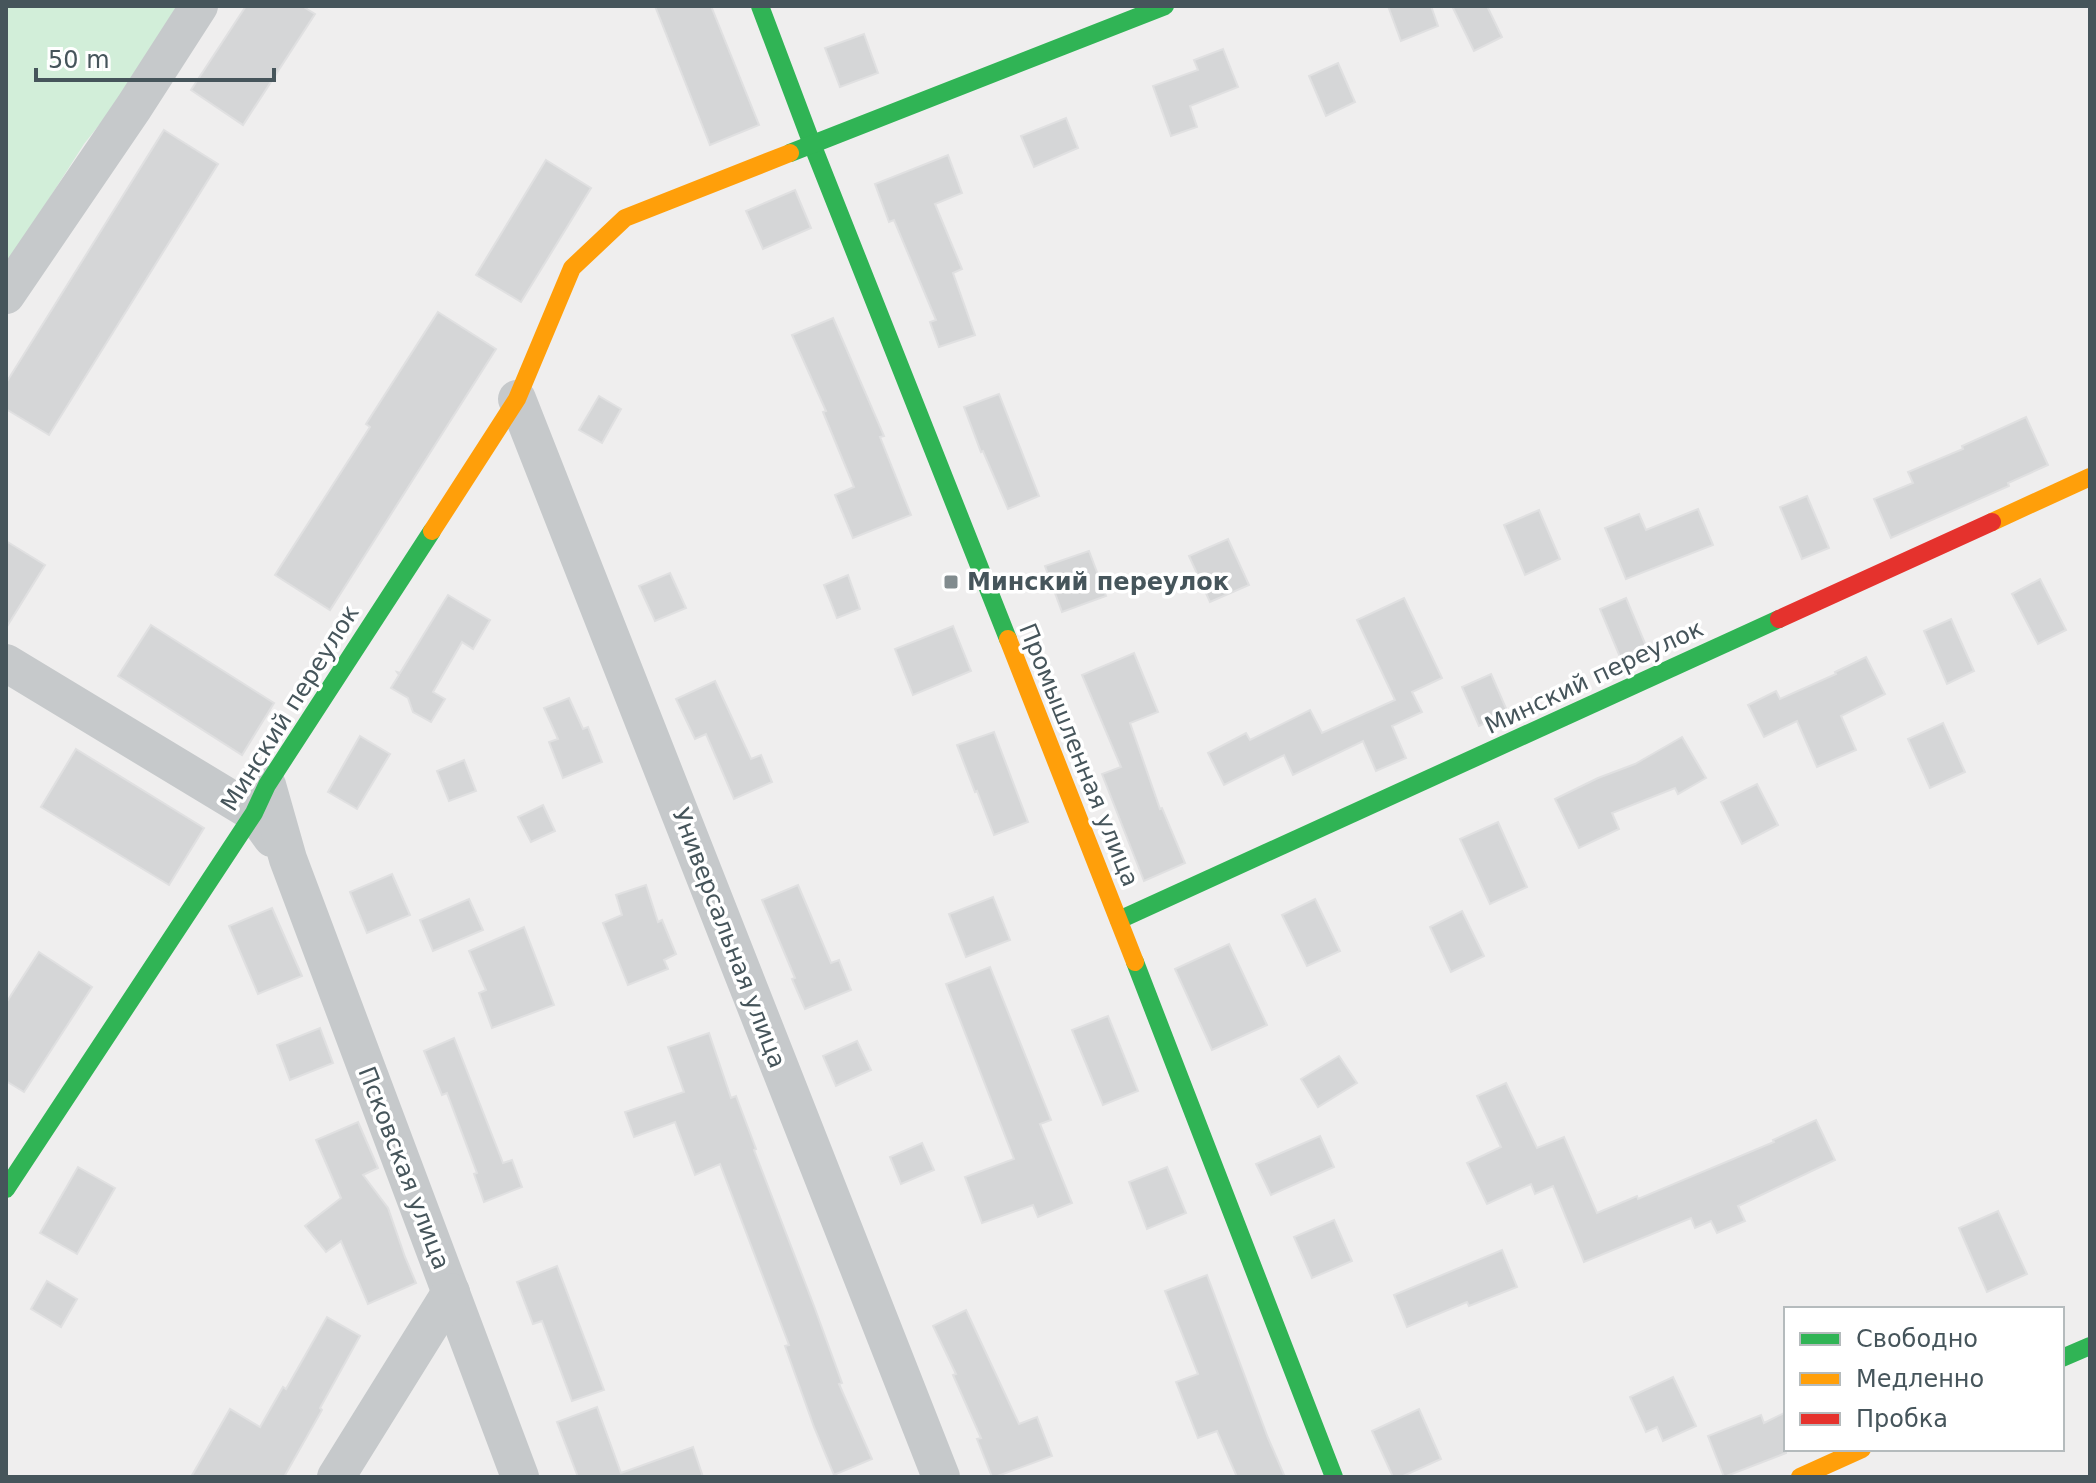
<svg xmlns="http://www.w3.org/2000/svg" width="2096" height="1483" font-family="'DejaVu Sans',sans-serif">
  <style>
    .green { fill: #d2eed9 }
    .building { fill: #d5d6d7; stroke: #e0e0e1; stroke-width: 2 }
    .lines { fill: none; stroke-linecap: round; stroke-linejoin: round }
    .street { stroke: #c6c9cb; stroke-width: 38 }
    .fast { stroke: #30b455; stroke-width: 18 }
    .slow { stroke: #ff9f0a; stroke-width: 18 }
    .jam { stroke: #e5322d; stroke-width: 18 }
    .poi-dot { fill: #818b8e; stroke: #fff; stroke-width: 3 }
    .labels { text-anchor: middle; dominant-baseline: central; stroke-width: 7; stroke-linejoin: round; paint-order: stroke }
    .poi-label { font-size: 24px; font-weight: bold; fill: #46555b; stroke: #fff; text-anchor: start }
    .street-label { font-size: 24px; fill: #46555b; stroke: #fff }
  </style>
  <rect width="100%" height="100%" fill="#efeeee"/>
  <polygon class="green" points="6,6 188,6 167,39 84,144 6,266"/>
  <g class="building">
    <polygon points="246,6 302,6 315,14 243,125 191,90"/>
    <polygon points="655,6 711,6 759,125 710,145"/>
    <polygon points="1388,6 1431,6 1438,26 1401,41"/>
    <polygon points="1452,6 1487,6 1502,37 1474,51"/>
    <polygon points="864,34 878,73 840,87 825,48"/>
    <polygon points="1223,49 1238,87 1190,106 1197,127 1171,136 1153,86 1198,70 1194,60"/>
    <polygon points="1338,63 1355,102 1326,116 1309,76"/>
    <polygon points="1066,118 1078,148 1034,167 1021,136"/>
    <polygon points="164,130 218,164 49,435 6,409 6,383"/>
    <polygon points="948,155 962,193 935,204 962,269 953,273 975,335 939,347 930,322 936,320 894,220 889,222 875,184"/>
    <polygon points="546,160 591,188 521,302 476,275"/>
    <polygon points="795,190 811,228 763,249 746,211"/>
    <polygon points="438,312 496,349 330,610 275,575 370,427 366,424"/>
    <polygon points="833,318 884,436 880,437 911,515 853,538 835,495 854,487 823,412 826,411 792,335"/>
    <polygon points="999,394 1039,496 1008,509 983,451 981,452 964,407"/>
    <polygon points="599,396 621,409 602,443 579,430"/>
    <polygon points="2026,417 2048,465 2008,483 2009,486 1891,538 1874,499 1913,483 1908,472 1963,449 1962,446"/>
    <polygon points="1807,496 1829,548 1802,559 1780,507"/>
    <polygon points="1698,509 1713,545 1626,579 1605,528 1639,514 1646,530"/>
    <polygon points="1539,510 1560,559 1525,575 1504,525"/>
    <polygon points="1228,539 1249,585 1210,602 1189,556"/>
    <polygon points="6,541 45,565 6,628"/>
    <polygon points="1089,551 1106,596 1062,612 1045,566"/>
    <polygon points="670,573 686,608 655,621 639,586"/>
    <polygon points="848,575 860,609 837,618 824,585"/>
    <polygon points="2040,579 2066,630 2038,644 2012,594"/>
    <polygon points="448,595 490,620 473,649 462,642 433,692 445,699 431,722 413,712 408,698 391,688 399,675 397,672 400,673"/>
    <polygon points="1404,598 1442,678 1412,692 1422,712 1392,726 1406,758 1376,771 1363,741 1293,775 1284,755 1224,785 1208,753 1246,733 1250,740 1310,710 1322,733 1395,700 1357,620"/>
    <polygon points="1626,598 1646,646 1620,657 1600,609"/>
    <polygon points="1951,619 1974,671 1947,684 1924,631"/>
    <polygon points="151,625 274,703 242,755 118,676"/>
    <polygon points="953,626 971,671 913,695 895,649"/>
    <polygon points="1134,653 1158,712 1130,723 1160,809 1162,808 1185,863 1144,881 1102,774 1121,767 1082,675"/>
    <polygon points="1866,657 1885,694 1841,716 1856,750 1817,767 1797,721 1764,737 1748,705 1776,691 1780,699 1836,674 1835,672"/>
    <polygon points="1491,674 1508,713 1479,726 1462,687"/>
    <polygon points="715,681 751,759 761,755 772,782 734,799 706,734 695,739 676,699"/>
    <polygon points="569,698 583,729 588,727 602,762 563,778 549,742 558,739 544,708"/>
    <polygon points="1943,723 1965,772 1930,788 1908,739"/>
    <polygon points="994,732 1028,822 994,835 977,791 975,792 957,745"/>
    <polygon points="360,736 390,754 357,809 328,792"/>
    <polygon points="1682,737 1706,778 1678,794 1675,788 1612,813 1619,829 1579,848 1555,799 1598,778 1635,764"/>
    <polygon points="76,749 204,828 169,885 41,807"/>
    <polygon points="464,760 476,791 449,801 437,771"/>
    <polygon points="1757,784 1778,825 1742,844 1721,802"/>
    <polygon points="543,805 555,831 531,842 518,817"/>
    <polygon points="1498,822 1527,887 1490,904 1460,839"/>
    <polygon points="392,874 410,915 367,933 350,892"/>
    <polygon points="646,885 658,922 662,920 676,954 664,960 668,969 628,985 603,923 622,915 616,895"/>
    <polygon points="798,885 831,963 839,960 851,990 805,1009 792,979 795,978 762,900"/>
    <polygon points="993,897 1010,940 966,957 949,914"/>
    <polygon points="469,899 483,930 433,951 420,920"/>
    <polygon points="1315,899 1340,951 1307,966 1282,915"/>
    <polygon points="272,908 302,976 258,994 229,926"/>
    <polygon points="1462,911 1484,956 1451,972 1430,927"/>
    <polygon points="524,927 554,1005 492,1028 479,993 486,990 469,951"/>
    <polygon points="1229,944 1267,1025 1212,1050 1175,969"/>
    <polygon points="39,952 92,987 24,1092 6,1081 6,1003"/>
    <polygon points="990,967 1051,1120 1040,1124 1072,1203 1038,1217 1033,1205 982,1223 965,1177 1014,1159 946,984"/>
    <polygon points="1108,1016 1138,1091 1103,1105 1072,1030"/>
    <polygon points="320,1028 333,1063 290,1080 277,1045"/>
    <polygon points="709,1033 731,1098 736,1096 756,1149 754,1150 814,1306 842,1383 839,1384 872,1459 834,1475 814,1427 785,1346 789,1345 720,1164 695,1175 675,1122 634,1137 625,1112 684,1092 668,1047"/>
    <polygon points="454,1038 503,1163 512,1160 522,1187 484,1202 474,1174 477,1173 447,1093 442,1095 424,1051"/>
    <polygon points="857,1041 871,1070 836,1086 823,1056"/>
    <polygon points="1339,1056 1357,1083 1318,1107 1301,1079"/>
    <polygon points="1506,1083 1537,1148 1564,1137 1597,1213 1637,1196 1638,1199 1774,1142 1773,1140 1816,1120 1835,1160 1738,1206 1745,1221 1717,1233 1711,1221 1695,1228 1691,1218 1584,1262 1553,1186 1535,1194 1531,1184 1487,1204 1467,1163 1501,1147 1477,1096"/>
    <polygon points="358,1122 378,1168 363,1175 388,1208 405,1257 416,1283 368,1304 341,1241 326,1252 305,1226 341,1198 316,1140"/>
    <polygon points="1320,1136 1334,1167 1271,1195 1256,1164"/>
    <polygon points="922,1143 934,1170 901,1184 890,1157"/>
    <polygon points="78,1167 115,1188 77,1254 40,1233"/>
    <polygon points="1167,1167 1186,1213 1147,1229 1129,1182"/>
    <polygon points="1998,1211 2027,1274 1987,1292 1959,1228"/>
    <polygon points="1334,1220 1352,1261 1312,1278 1294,1237"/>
    <polygon points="1502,1250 1517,1287 1469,1306 1467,1302 1407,1327 1394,1295"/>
    <polygon points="557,1266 604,1390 572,1401 542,1321 533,1324 517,1282"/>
    <polygon points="1207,1275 1268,1438 1285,1477 1237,1477 1217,1431 1198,1438 1176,1382 1198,1374 1165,1291"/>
    <polygon points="47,1281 77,1299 61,1327 31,1309"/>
    <polygon points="966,1310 1019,1424 1037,1417 1052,1456 995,1477 992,1477 977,1439 981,1438 953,1375 956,1374 933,1326"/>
    <polygon points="327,1317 360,1336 320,1408 322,1410 284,1477 191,1477 230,1409 260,1427 283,1387 286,1389"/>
    <polygon points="1673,1377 1696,1426 1663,1441 1657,1427 1646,1432 1630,1397"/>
    <polygon points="597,1407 621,1473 693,1447 703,1477 578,1477 557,1422"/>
    <polygon points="1419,1409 1441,1459 1401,1477 1393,1477 1372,1431"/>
    <polygon points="1786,1412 1786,1453 1724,1477 1708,1436 1761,1415 1764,1423"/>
  </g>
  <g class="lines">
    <g class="street">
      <polyline points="6,295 134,107 199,6"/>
      <polyline points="517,399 941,1477"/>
      <polyline points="6,663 254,813 272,838"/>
      <polyline points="267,785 288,859 520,1477"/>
      <polyline points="336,1477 451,1292"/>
    </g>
    <g class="fast">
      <polyline points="760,6 812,144 1008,639"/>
      <polyline points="790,153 1165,6"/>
      <polyline points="1119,920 1779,619"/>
      <polyline points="1135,962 1334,1477"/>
      <polyline points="6,1189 254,813 267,785 432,531"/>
      <polyline points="2062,1358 2090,1346"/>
    </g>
    <g class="slow">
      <polyline points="1992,522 2090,477"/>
      <polyline points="432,531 517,399 572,268 625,218 790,153"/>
      <polyline points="1008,639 1135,962"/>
      <polyline points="1800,1477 1862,1449"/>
    </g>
    <polyline class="jam" points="1779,619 1992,522"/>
  </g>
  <rect class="poi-dot" x="943" y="574" width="16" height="16" rx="4"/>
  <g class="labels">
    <g class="poi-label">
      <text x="967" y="582">Минский переулок</text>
    </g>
    <g class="street-label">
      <text transform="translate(1594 677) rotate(-25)">Минский переулок</text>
      <text transform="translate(290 708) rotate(-58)">Минский переулок</text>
      <text transform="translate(1079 755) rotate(68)">Промышленная улица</text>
      <text transform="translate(729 938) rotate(69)">Универсальная улица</text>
      <text transform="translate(404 1168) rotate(69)">Псковская улица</text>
    </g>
  </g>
  <rect width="2096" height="1483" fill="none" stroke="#46555b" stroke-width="16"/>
  <rect x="1784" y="1307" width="280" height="144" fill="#ffffff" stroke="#b5bbbd" stroke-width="2"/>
  <rect x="1800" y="1333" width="40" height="12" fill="#30b455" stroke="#b5bbbd" stroke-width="2"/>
  <text x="1856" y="1347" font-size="24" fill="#46555b">Свободно</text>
  <rect x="1800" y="1373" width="40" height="12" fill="#ff9f0a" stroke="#b5bbbd" stroke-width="2"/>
  <text x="1856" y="1387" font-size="24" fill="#46555b">Медленно</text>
  <rect x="1800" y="1413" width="40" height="12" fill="#e5322d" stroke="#b5bbbd" stroke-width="2"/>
  <text x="1856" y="1427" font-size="24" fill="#46555b">Пробка</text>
  <path d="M36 68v12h238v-12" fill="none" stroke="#46555b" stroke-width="4"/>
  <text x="48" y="68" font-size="24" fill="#46555b" stroke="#ffffff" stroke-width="6" paint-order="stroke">50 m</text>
</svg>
